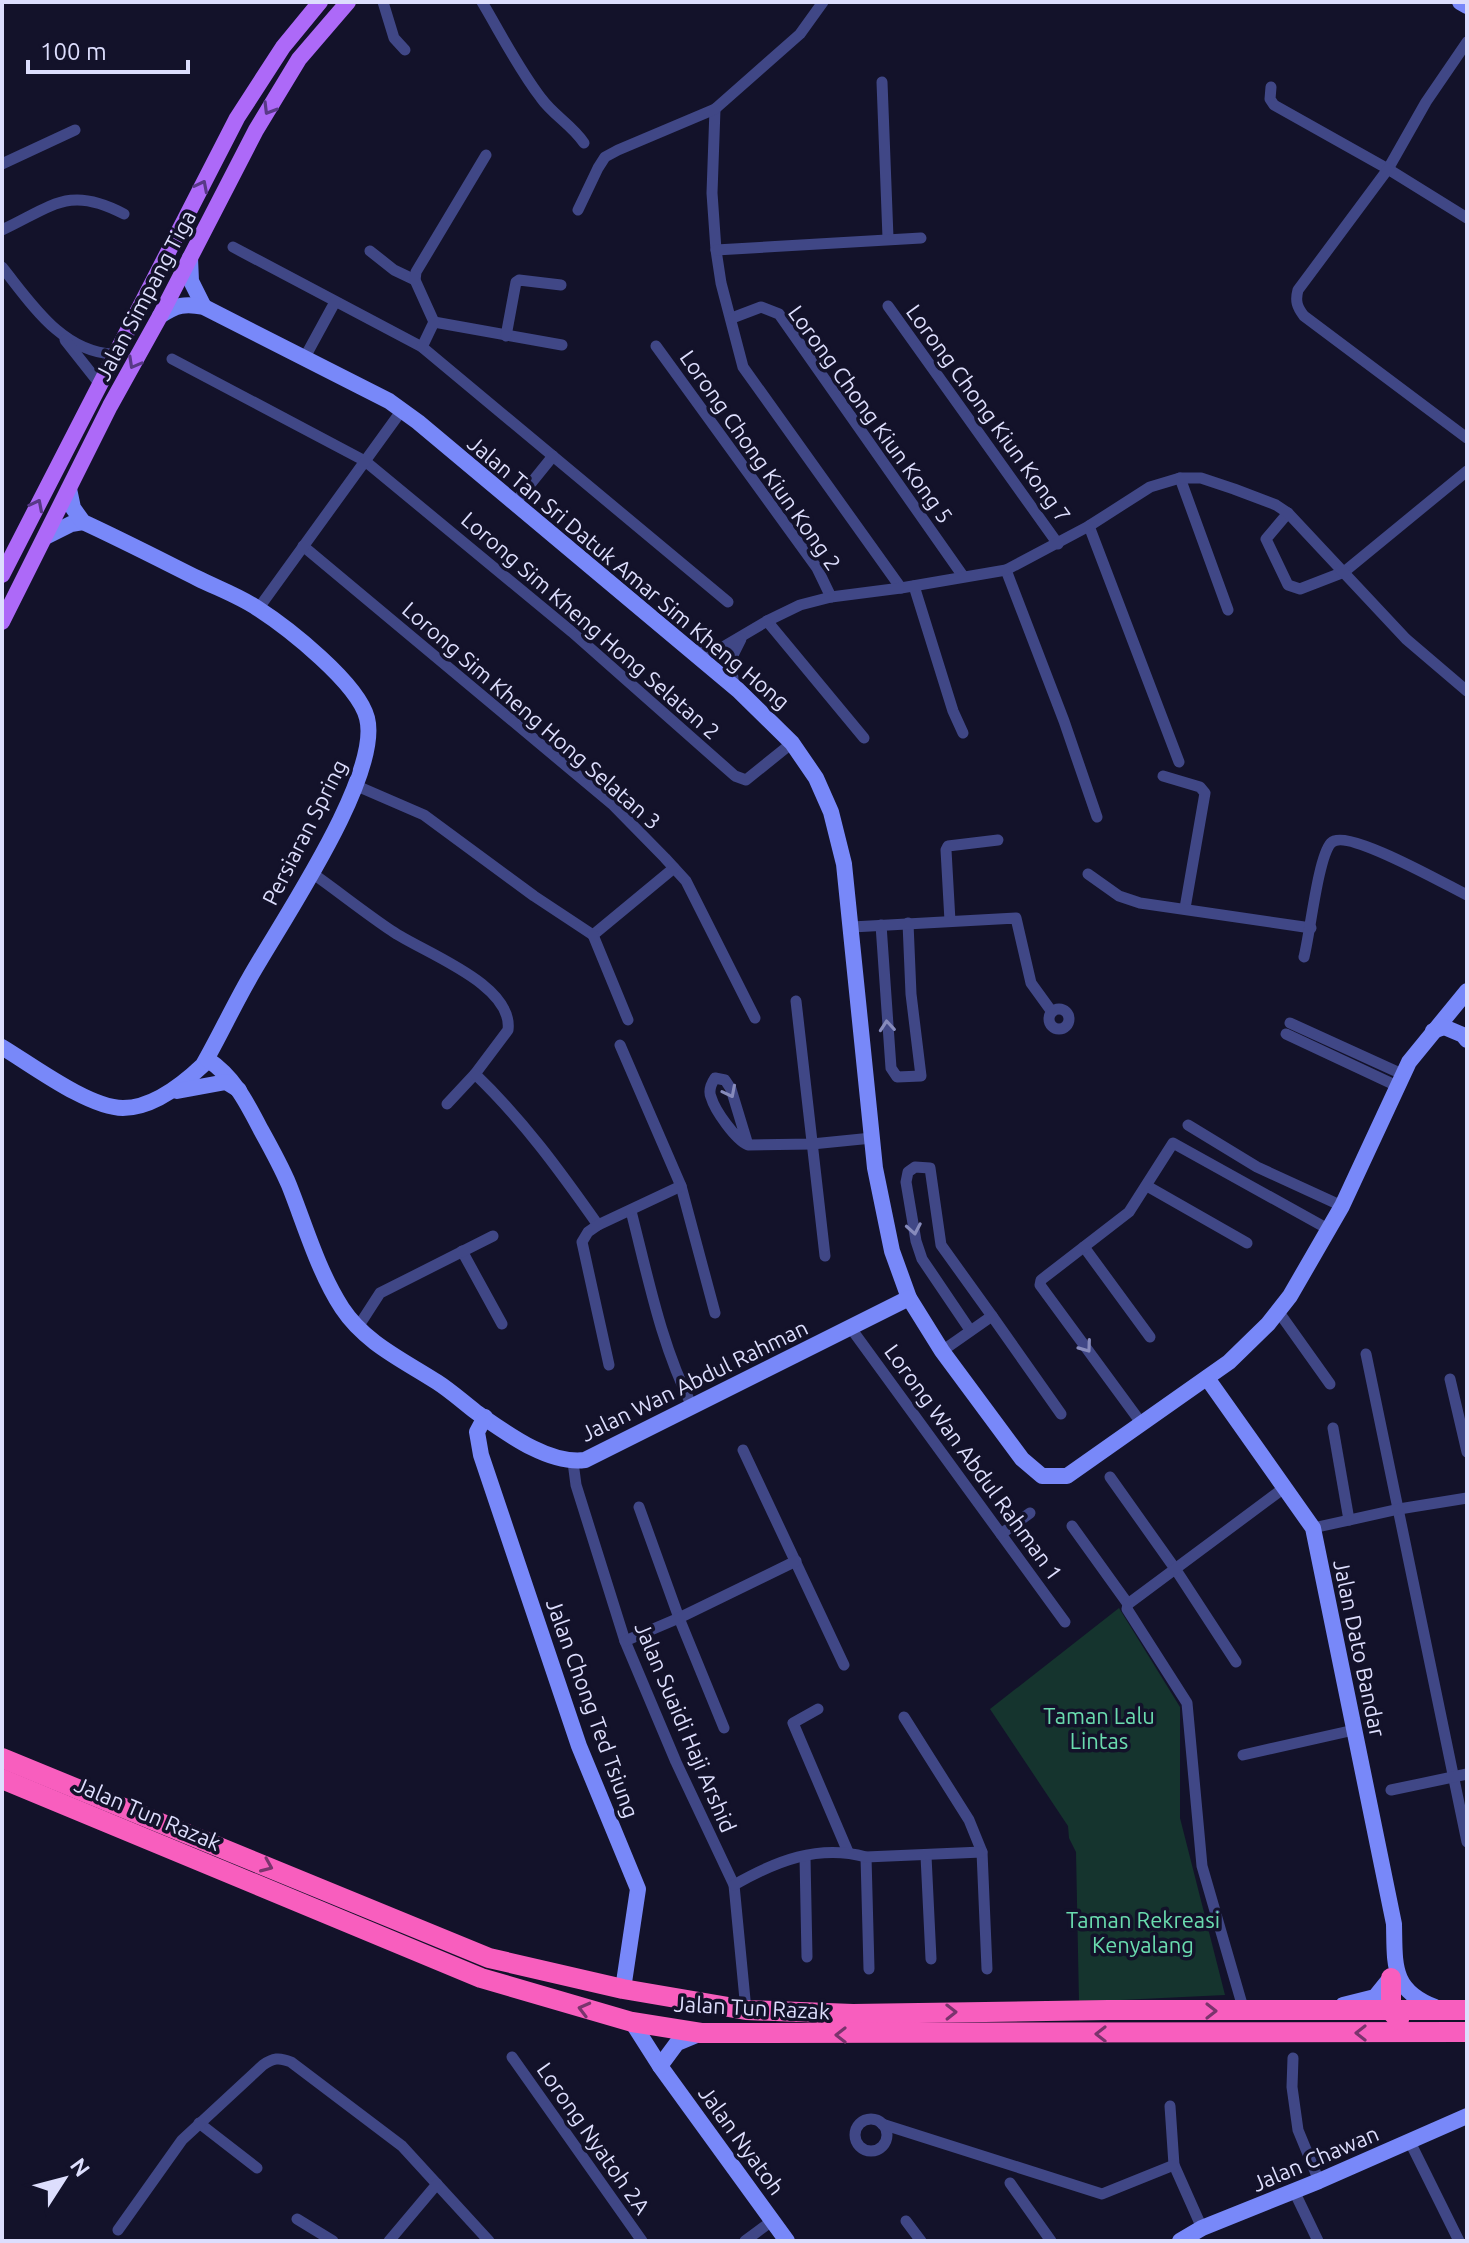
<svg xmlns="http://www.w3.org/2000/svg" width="1469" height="2243" font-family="Ubuntu,sans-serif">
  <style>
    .park { fill: #15342e }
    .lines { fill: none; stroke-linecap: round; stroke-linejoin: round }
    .street { stroke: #404786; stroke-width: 11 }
    .secondary { stroke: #7888f9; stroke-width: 16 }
    .primary { stroke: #ad69f8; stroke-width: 16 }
    .highway { stroke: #f85ebe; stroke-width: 20 }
    .oneway { stroke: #583987 }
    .oneway2 { stroke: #878bbc }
    .oneway3 { stroke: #7a346d }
    .labels { text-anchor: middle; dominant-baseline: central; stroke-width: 7; stroke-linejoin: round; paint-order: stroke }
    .street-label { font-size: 22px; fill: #dddefd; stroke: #13122a }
    .park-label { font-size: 22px; fill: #6adcaf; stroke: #13122a }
  </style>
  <rect width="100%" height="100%" fill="#13122a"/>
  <polygon class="park" points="1119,1608 1180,1707 1180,1818 1225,1995 1079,2002 1076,1852 1069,1838 1068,1826 990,1709"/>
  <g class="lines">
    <g class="street">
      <polyline points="383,2 394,38 405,50"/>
      <path d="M482,2C501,34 518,68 541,98C553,115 572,125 584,143"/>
      <polyline points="882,82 888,238"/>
      <polyline points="1271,87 1270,99 1274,105 1388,169 1426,102 1467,42"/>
      <polyline points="715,109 712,193 716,250 721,283 743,367 901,588"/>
      <polyline points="2,164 75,130"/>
      <polyline points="578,210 598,168 605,157 618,150 715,109 800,34 823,2"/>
      <path d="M1467,218L1388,169L1298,290C1295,301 1297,307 1304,316L1467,438"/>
      <path d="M2,230C53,206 69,185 124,214"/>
      <polyline points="233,247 422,347 728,602"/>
      <polyline points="716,250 921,238"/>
      <polyline points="370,251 394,270 415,280"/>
      <path d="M2,267C31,303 62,352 113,354"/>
      <polyline points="888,306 1058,544"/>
      <polyline points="732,318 761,307 779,314 963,576"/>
      <polyline points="434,322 562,345"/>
      <polyline points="506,336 516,282 519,280 561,285"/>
      <polyline points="65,340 99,383"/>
      <polyline points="656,346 817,568 831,597"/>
      <polyline points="422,347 434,322 415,280 416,272 486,155"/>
      <polyline points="305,357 335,302"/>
      <polyline points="172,359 365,461 572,632 735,776 746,780 792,743"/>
      <polyline points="1180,478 1228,610"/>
      <polyline points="515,503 553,456"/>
      <polyline points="1288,513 1266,539 1288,585 1300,589 1344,572 1467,471"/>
      <polyline points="1089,526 1179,762"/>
      <polyline points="303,546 612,804 665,858 686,881 755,1018"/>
      <polyline points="1006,570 1064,721 1097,817"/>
      <polyline points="914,586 953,711 963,733"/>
      <polyline points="258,609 402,410"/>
      <polyline points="767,621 864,738"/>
      <polyline points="692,649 705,652 718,650 767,621 800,605 831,597 901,588 1006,570 1089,526 1150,487 1180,478 1201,478 1234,489 1276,505 1288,513 1406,639 1467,691"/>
      <polyline points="735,685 729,663 741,639"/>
      <polyline points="1163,776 1200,787 1205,793 1185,908"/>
      <polyline points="357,786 424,815 534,896 593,935 674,868"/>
      <path d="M312,873C339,892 365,913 392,931C422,952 514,984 508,1030L475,1074L447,1104"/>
      <polyline points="1088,874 1119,896 1140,903 1311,928"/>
      <polyline points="950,921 946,850 948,846 998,840"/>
      <polyline points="881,925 891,1068 897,1077 921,1076 911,994 908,923"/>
      <polyline points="852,927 1016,918 1031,983 1052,1012"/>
      <polyline points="593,935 628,1020"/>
      <path d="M1304,957C1310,934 1318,857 1331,843C1346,827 1448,886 1467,895"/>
      <polyline points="796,1001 825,1256"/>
      <circle cx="1059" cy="1019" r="10"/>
      <polyline points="1290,1023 1402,1074"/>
      <polyline points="1286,1034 1397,1086"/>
      <polyline points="620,1045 681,1186 715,1313"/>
      <path d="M475,1074C523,1120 560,1171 598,1225"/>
      <polyline points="1188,1125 1257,1167 1342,1206"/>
      <path d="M748,1145L731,1089L725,1080L715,1078C711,1084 708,1090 711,1097C715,1111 736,1140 748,1145L812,1144L872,1138"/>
      <polyline points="1147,1186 1247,1243"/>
      <path d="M631,1211C648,1277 661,1345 692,1406"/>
      <polyline points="1084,1247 1150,1337"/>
      <polyline points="462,1251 502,1324"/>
      <polyline points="1278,1311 1330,1384"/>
      <polyline points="358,1327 380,1293 493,1236"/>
      <polyline points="850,1327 1065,1622"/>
      <polyline points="970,1330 922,1259 916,1241 906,1182 908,1172 915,1167 930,1168 941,1245 992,1316"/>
      <polyline points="942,1351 992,1316 1061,1414"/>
      <polyline points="1366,1354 1467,1842"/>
      <polyline points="609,1365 582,1242 588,1232 598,1225 681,1186"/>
      <polyline points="1450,1379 1467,1452"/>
      <polyline points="1142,1424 1040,1285 1041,1280 1129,1212 1173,1143 1328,1229"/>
      <polyline points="1333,1428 1349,1520"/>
      <polyline points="743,1450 844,1665"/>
      <polyline points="573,1462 576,1485 625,1641 676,1762 734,1885 746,2010"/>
      <polyline points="1110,1477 1176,1570 1236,1662"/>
      <polyline points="639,1507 679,1618 724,1728"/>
      <polyline points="1072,1526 1128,1604"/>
      <polyline points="1313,1528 1399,1509 1467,1498"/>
      <polyline points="1001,1534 1030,1513"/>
      <polyline points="625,1641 679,1618 796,1561"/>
      <polyline points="818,1709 793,1723 848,1852"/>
      <polyline points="904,1717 969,1820 982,1852 987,1969"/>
      <polyline points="1243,1755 1354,1730"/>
      <polyline points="1391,1790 1467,1774"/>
      <polyline points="926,1856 931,1959"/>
      <polyline points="805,1857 807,1957"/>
      <polyline points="866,1857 869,1969"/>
      <path d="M734,1885C776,1861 818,1844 866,1857L982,1852"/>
      <polyline points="1244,2011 1202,1866 1187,1703 1127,1609 1128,1604 1284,1488"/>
      <polyline points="512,2057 642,2241"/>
      <polyline points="1293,2058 1292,2087 1298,2130 1319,2181"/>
      <polyline points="1170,2106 1174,2165 1202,2228"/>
      <circle cx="871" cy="2135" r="16"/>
      <polyline points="199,2123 257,2168"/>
      <polyline points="882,2124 1102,2194 1174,2165"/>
      <polyline points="1410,2142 1459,2241"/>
      <polyline points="1010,2183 1051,2241"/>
      <polyline points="1294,2191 1318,2241"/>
      <polyline points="297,2219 333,2241"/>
      <polyline points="906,2221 921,2241"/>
      <path d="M118,2230L182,2140L263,2065C273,2058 279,2057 291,2062L402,2146L489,2241"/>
      <polyline points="389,2241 437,2184"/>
      <polyline points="745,2241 773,2220"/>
    </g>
    <g class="secondary">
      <polyline points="1460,2 1467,6"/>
      <polyline points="190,258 191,281 204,307"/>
      <path d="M160,316C176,305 185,303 204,307L389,401L418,422L738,690L792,743L816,778L831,812L844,864L875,1168L892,1251L909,1298L942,1351L1022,1459L1042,1476H1067L1229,1362L1268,1324L1290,1296L1342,1206L1409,1062L1467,991"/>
      <polyline points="45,537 71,524 83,522"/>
      <polyline points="1433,1031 1444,1027 1463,1035 1467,1040"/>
      <path d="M2,1047C32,1065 89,1108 123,1108C152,1108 183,1084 203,1065C219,1037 233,1007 249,979C279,925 382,776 367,718C358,683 288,628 257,608C239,596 217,588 197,578C159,559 122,540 83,522L73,508L69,489"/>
      <path d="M207,1059C234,1077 246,1101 261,1130C271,1148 281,1166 289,1185C305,1225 318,1271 342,1308C365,1343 403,1360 437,1382C451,1391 463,1402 476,1412C505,1432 548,1465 585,1460L909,1298"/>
      <polyline points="177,1091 226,1082 239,1090"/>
      <path d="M1207,1378L1313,1528L1394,1924C1395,1965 1391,1990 1435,2007"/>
      <polyline points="485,1417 477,1432 481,1455 579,1746 638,1889 623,1989"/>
      <polyline points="1343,2005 1375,1997 1392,1976"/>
      <polyline points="632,2022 660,2066 787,2241"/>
      <polyline points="660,2066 677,2043 701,2033"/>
      <polyline points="1180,2241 1202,2228 1319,2181 1467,2116"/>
    </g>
    <g class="primary">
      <polyline points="2,575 237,118 283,47 320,2"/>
      <polyline points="2,622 110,406 160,316 256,130 299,59 348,2"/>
    </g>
    <g class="highway">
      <polyline points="2,1758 489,1958 623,1989 746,2010 853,2014 1108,2010 1467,2010"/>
      <polyline points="2,1779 481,1978 632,2022 701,2033 1467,2032"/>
      <polyline points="1391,1978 1391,2011 1399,2020"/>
    </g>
  </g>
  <defs><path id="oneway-chevron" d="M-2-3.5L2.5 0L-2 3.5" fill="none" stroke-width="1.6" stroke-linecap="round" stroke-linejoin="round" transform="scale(2)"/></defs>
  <g class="oneway">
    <use href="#oneway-chevron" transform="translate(269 109) rotate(121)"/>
    <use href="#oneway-chevron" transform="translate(202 186) rotate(-63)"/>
    <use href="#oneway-chevron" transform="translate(134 363) rotate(119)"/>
    <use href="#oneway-chevron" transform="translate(37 505) rotate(-63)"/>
  </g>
  <g class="oneway2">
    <use href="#oneway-chevron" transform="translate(887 1026) rotate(-95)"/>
    <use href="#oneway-chevron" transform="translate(730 1092) rotate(63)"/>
    <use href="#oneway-chevron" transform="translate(914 1229) rotate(80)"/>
    <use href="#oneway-chevron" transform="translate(1086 1347) rotate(54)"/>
  </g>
  <g class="oneway3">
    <use href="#oneway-chevron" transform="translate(267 1866) rotate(23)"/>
    <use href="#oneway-chevron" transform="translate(584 2009) rotate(-165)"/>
    <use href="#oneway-chevron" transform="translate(1211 2011)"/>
    <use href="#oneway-chevron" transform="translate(951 2012) rotate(-1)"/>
    <use href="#oneway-chevron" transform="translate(1361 2033) rotate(180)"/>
    <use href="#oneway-chevron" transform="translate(1101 2034) rotate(180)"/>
    <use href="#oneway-chevron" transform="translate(841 2035) rotate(-180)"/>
  </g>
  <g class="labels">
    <g class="street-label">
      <text transform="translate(145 295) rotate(-62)">Jalan Simpang Tiga</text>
      <text transform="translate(989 413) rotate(54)">Lorong Chong Kiun Kong 7</text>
      <text transform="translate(871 414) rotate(54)">Lorong Chong Kiun Kong 5</text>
      <text transform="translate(761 460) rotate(55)">Lorong Chong Kiun Kong 2</text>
      <text transform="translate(629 572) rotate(40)">Jalan Tan Sri Datuk Amar Sim Kheng Hong</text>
      <text transform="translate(591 625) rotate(41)">Lorong Sim Kheng Hong Selatan 2</text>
      <text transform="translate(532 715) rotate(41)">Lorong Sim Kheng Hong Selatan 3</text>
      <text transform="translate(304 832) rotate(-63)">Persiaran Spring</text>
      <text transform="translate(694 1380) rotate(-26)">Jalan Wan Abdul Rahman</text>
      <text transform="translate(974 1462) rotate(54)">Lorong Wan Abdul Rahman 1</text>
      <text transform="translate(1360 1648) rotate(78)">Jalan Dato Bandar</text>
      <text transform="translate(593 1708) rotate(70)">Jalan Chong Ted Tsiung</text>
      <text transform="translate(686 1727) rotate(67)">Jalan Suaidi Haji Arshid</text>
      <text transform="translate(148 1813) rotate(23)">Jalan Tun Razak</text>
      <text transform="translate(752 2007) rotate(3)">Jalan Tun Razak</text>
      <text transform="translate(594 2138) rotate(55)">Lorong Nyatoh 2A</text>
      <text transform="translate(742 2140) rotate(54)">Jalan Nyatoh</text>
      <text transform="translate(1315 2158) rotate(-23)">Jalan Chawan</text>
    </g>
    <g class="park-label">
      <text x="1099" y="1715">Taman Lalu<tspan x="1099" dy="25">Lintas</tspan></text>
      <text x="1143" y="1919">Taman Rekreasi<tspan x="1143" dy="25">Kenyalang</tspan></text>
    </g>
  </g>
  <rect width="1469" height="2243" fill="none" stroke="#dddefd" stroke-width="8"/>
  <g transform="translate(64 2179) rotate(54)" stroke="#13122a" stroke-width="6" paint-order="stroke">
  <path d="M0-6L14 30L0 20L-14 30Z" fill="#dddefd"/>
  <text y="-12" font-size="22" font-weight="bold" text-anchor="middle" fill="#dddefd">N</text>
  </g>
  <path d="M28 60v12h160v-12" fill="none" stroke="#dddefd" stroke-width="4"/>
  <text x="40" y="60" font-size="24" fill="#dddefd" stroke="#13122a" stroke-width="6" paint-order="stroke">100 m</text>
</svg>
